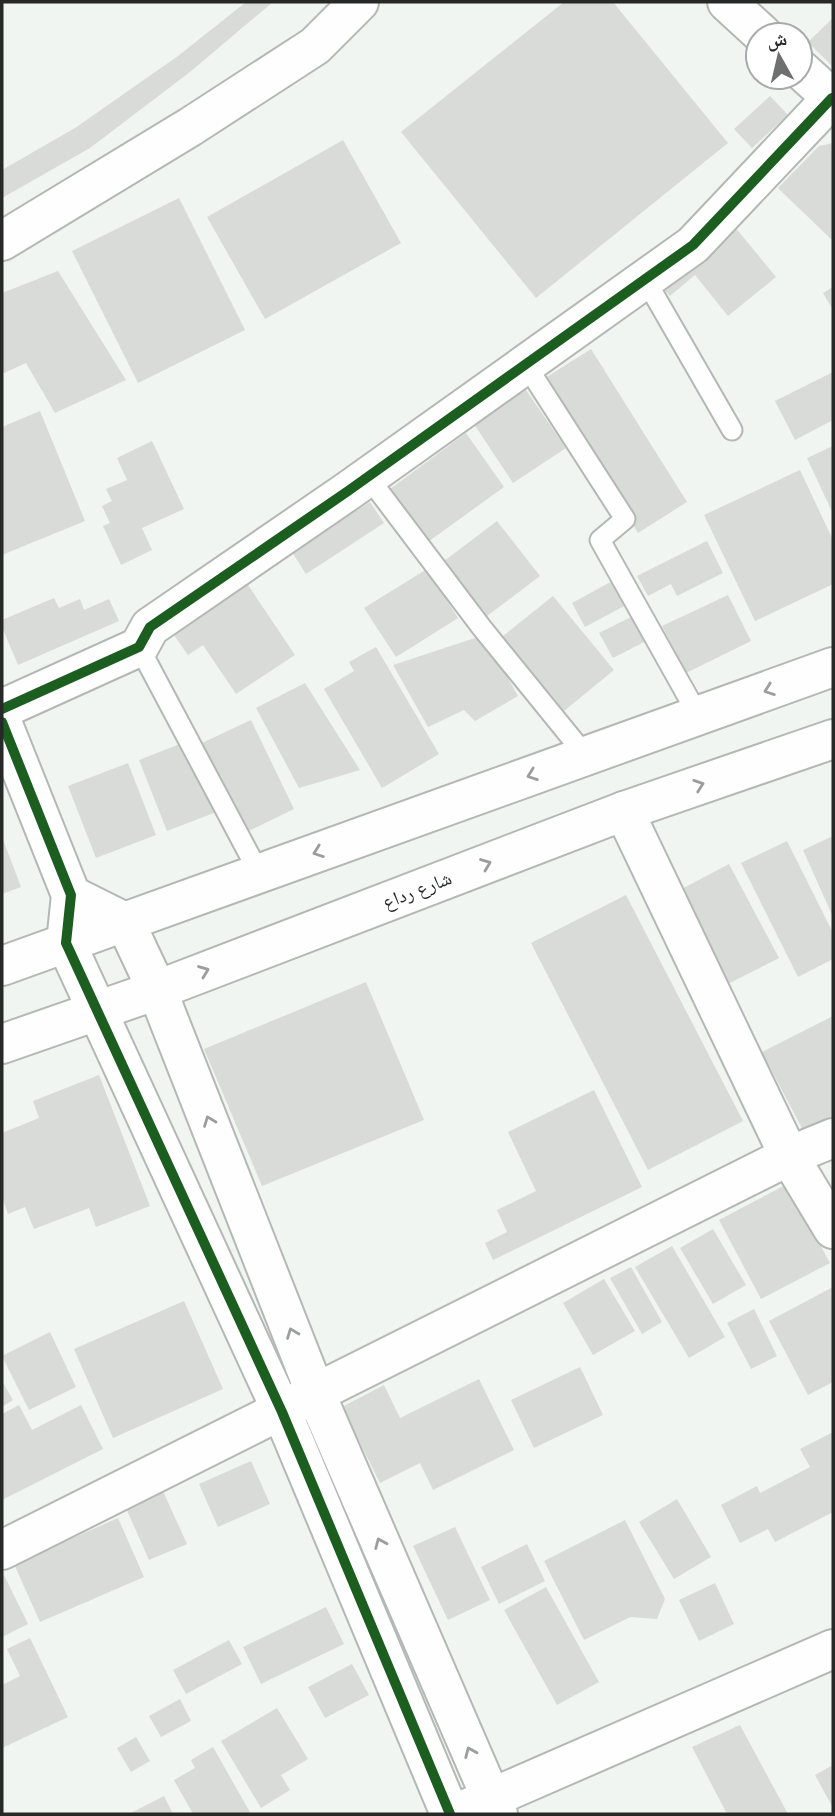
<svg xmlns="http://www.w3.org/2000/svg" width="835" height="1816" font-family="'Space Grotesk','Noto Naskh Arabic',sans-serif">
  <style>
    .building { fill: #d8dbd8 }
    .lines { fill: none; stroke-linecap: round; stroke-linejoin: round }
    .service-casing { stroke: #b4b8b5; stroke-width: 23 }
    .minor-casing { stroke: #b4b8b5; stroke-width: 42 }
    .tertiary-casing { stroke: #b4b8b5; stroke-width: 42 }
    .secondary-casing { stroke: #b4b8b5; stroke-width: 42 }
    .service { stroke: #fdfefd; stroke-width: 19 }
    .minor { stroke: #fdfefd; stroke-width: 38 }
    .tertiary { stroke: #fdfefd; stroke-width: 38 }
    .secondary { stroke: #fdfefd; stroke-width: 38 }
    .cycleway-casing { stroke: #fff; stroke-width: 15 }
    .cycleway { stroke: #1b5e20; stroke-width: 10 }
    .oneway { stroke: #9c9e9d }
    .labels { text-anchor: middle; dominant-baseline: central; stroke-width: 5; stroke-linejoin: round; paint-order: stroke }
    .street-label { font-size: 19px; fill: #262927; stroke: #fff }
  </style>
  <rect width="100%" height="100%" fill="#f1f5f1"/>
  <g class="building">
    <polygon points="246,2 273,2 190,72 90,148 2,198 2,170 75,128 178,56"/>
    <polygon points="564,2 613,2 728,143 536,298 401,132"/>
    <polygon points="833,18 833,67 808,42"/>
    <polygon points="770,96 788,115 752,148 734,129"/>
    <polygon points="343,140 401,243 265,319 207,217"/>
    <polygon points="833,143 833,241 778,188 819,146"/>
    <polygon points="179,198 245,330 138,383 72,251"/>
    <polygon points="734,226 776,277 728,316 695,275 670,296 661,286"/>
    <polygon points="58,271 126,380 55,413 26,363 2,374 2,293"/>
    <polygon points="833,287 833,310 823,293"/>
    <polygon points="591,349 687,502 638,533 542,380"/>
    <polygon points="833,372 833,420 795,440 775,401"/>
    <polygon points="526,390 566,448 513,483 474,424"/>
    <polygon points="40,411 85,521 2,555 2,427"/>
    <polygon points="466,433 504,487 425,544 386,492"/>
    <polygon points="152,441 184,509 142,528 152,550 121,565 103,526 110,523 102,506 112,501 106,489 127,480 117,458"/>
    <polygon points="833,446 833,514 807,458"/>
    <polygon points="800,470 833,540 833,584 755,621 704,515"/>
    <polygon points="370,502 384,523 306,574 292,552"/>
    <polygon points="497,521 540,576 483,619 440,564"/>
    <polygon points="707,541 723,573 677,596 671,584 648,596 637,576"/>
    <polygon points="427,569 458,618 396,657 364,608"/>
    <polygon points="242,576 295,655 236,694 203,645 188,655 167,625"/>
    <polygon points="616,579 630,603 585,627 572,603"/>
    <polygon points="728,595 751,641 686,673 662,626"/>
    <polygon points="553,596 614,670 564,711 503,636"/>
    <polygon points="54,598 59,608 80,599 84,610 109,599 119,621 18,665 2,627 2,620"/>
    <polygon points="637,614 650,639 613,658 599,633"/>
    <polygon points="484,635 518,696 475,721 464,710 428,727 393,665"/>
    <polygon points="376,647 439,754 382,788 324,689 354,671 349,662"/>
    <polygon points="305,683 360,770 299,788 256,708"/>
    <polygon points="251,720 294,809 245,833 202,743"/>
    <polygon points="190,740 219,811 167,831 139,760"/>
    <polygon points="128,763 156,835 96,858 68,786"/>
    <polygon points="833,836 833,917 803,850"/>
    <polygon points="2,837 21,887 2,894"/>
    <polygon points="787,841 833,933 833,959 798,977 741,863"/>
    <polygon points="729,864 779,958 726,985 676,892"/>
    <polygon points="626,895 743,1121 648,1170 531,943"/>
    <polygon points="366,982 424,1120 262,1186 204,1049"/>
    <polygon points="833,1016 833,1122 806,1136 762,1052"/>
    <polygon points="99,1075 150,1206 96,1227 89,1208 34,1229 25,1207 8,1214 2,1197 2,1133 39,1118 33,1101"/>
    <polygon points="594,1090 642,1187 493,1260 485,1243 507,1232 497,1210 536,1191 508,1132"/>
    <polygon points="787,1184 830,1263 761,1299 719,1220"/>
    <polygon points="713,1229 746,1285 713,1304 680,1248"/>
    <polygon points="672,1246 725,1337 689,1358 635,1267"/>
    <polygon points="631,1267 662,1322 642,1334 610,1278"/>
    <polygon points="604,1279 635,1331 593,1355 563,1303"/>
    <polygon points="833,1287 833,1382 808,1395 769,1321"/>
    <polygon points="184,1301 223,1389 113,1438 74,1349"/>
    <polygon points="754,1309 777,1356 751,1369 727,1323"/>
    <polygon points="50,1332 76,1387 29,1410 2,1356"/>
    <polygon points="580,1367 603,1415 534,1448 511,1400"/>
    <polygon points="479,1379 514,1450 433,1490 420,1463 380,1483 342,1407 384,1385 400,1418"/>
    <polygon points="2,1381 13,1400 2,1407"/>
    <polygon points="19,1405 32,1430 81,1405 103,1449 2,1500 2,1414"/>
    <polygon points="833,1432 833,1512 775,1542 768,1529 740,1543 721,1505 757,1486 760,1493 810,1467 800,1449"/>
    <polygon points="251,1461 270,1504 218,1527 199,1484"/>
    <polygon points="162,1489 187,1544 149,1560 125,1506"/>
    <polygon points="677,1499 711,1557 674,1579 639,1522"/>
    <polygon points="118,1518 144,1577 40,1622 14,1564"/>
    <polygon points="625,1520 665,1599 657,1619 630,1617 584,1640 544,1561"/>
    <polygon points="455,1527 490,1600 448,1620 413,1546"/>
    <polygon points="527,1544 545,1581 499,1604 481,1567"/>
    <polygon points="2,1571 28,1624 2,1637"/>
    <polygon points="715,1583 734,1624 699,1641 679,1600"/>
    <polygon points="546,1587 599,1682 557,1705 504,1610"/>
    <polygon points="326,1607 344,1644 261,1684 243,1647"/>
    <polygon points="30,1638 68,1717 2,1748 2,1685 20,1676 7,1649"/>
    <polygon points="229,1640 242,1664 186,1694 173,1670"/>
    <polygon points="352,1664 369,1695 325,1718 308,1687"/>
    <polygon points="180,1699 191,1721 161,1737 149,1716"/>
    <polygon points="277,1708 308,1759 281,1775 290,1790 261,1808 221,1741"/>
    <polygon points="740,1725 788,1814 727,1814 692,1747"/>
    <polygon points="136,1737 150,1761 131,1772 117,1748"/>
    <polygon points="213,1747 251,1814 193,1814 174,1780 195,1768 191,1760"/>
    <polygon points="833,1765 833,1808 815,1775"/>
    <polygon points="164,1796 173,1814 129,1814"/>
  </g>
  <g class="lines">
    <g class="service-casing">
      <g id="service">
        <polyline points="645,279 732,430"/>
        <polyline points="526,365 625,519 600,540 698,715"/>
        <polyline points="368,477 482,628 586,756"/>
        <polyline points="139,647 259,873"/>
      </g>
    </g>
    <g class="minor-casing">
      <g id="minor">
        <polyline points="727,2 763,35"/>
        <polyline points="800,69 833,99"/>
        <polyline points="2,709 139,647 150,627 348,491 693,245 832,98"/>
        <polyline points="624,811 789,1156 833,1229"/>
        <polyline points="2,1550 789,1156 833,1138"/>
      </g>
    </g>
    <g class="tertiary-casing">
      <g id="tertiary">
        <polyline points="2,241 190,127 315,46 359,2"/>
        <polyline points="2,722 71,895 66,943 282,1412 450,1814"/>
        <polyline points="71,895 125,922 157,990 315,1392 498,1814"/>
        <polyline points="466,1809 833,1649"/>
      </g>
    </g>
    <g class="secondary-casing">
      <g id="secondary">
        <polyline points="2,966 833,667"/>
        <polyline points="2,1044 157,990 624,811 833,739"/>
      </g>
    </g>
    <use href="#service" class="service"/>
    <use href="#minor" class="minor"/>
    <use href="#tertiary" class="tertiary"/>
    <use href="#secondary" class="secondary"/>
    <g class="cycleway-casing">
      <g id="cycleway">
        <polyline points="2,709 139,647 150,627 348,491 693,245 832,98"/>
        <polyline points="2,722 71,895 66,943 282,1412 450,1814"/>
      </g>
    </g>
    <use href="#cycleway" class="cycleway"/>
  </g>
  <defs><path id="oneway-chevron" d="M-2-3.5L2.5 0L-2 3.5" fill="none" stroke-width="1.6" stroke-linecap="round" stroke-linejoin="round" transform="scale(1.75)"/></defs>
  <g class="oneway">
    <use href="#oneway-chevron" transform="translate(769 690) rotate(160)"/>
    <use href="#oneway-chevron" transform="translate(532 775) rotate(160)"/>
    <use href="#oneway-chevron" transform="translate(699 785) rotate(-19)"/>
    <use href="#oneway-chevron" transform="translate(318 852) rotate(160)"/>
    <use href="#oneway-chevron" transform="translate(486 864) rotate(-21)"/>
    <use href="#oneway-chevron" transform="translate(204 971) rotate(-21)"/>
    <use href="#oneway-chevron" transform="translate(209 1121) rotate(-111)"/>
    <use href="#oneway-chevron" transform="translate(292 1333) rotate(-111)"/>
    <use href="#oneway-chevron" transform="translate(380 1543) rotate(-113)"/>
    <use href="#oneway-chevron" transform="translate(470 1752) rotate(-113)"/>
  </g>
  <g class="labels">
    <g class="street-label">
      <text transform="translate(417 890) rotate(-21)">شارع رداع</text>
    </g>
  </g>
  <rect width="835" height="1816" fill="none" stroke="#262927" stroke-width="7"/>
  <g transform="translate(779 56) rotate(352)"><circle r="33" fill="#ffffff" stroke="#a8a9a9" stroke-width="2"/>
  <path d="M0-5L12 26L0 18L-12 26Z" fill="#6d706e"/>
  <text y="-10" font-size="19" font-weight="bold" text-anchor="middle" fill="#262927">ش</text>
  </g>
</svg>
